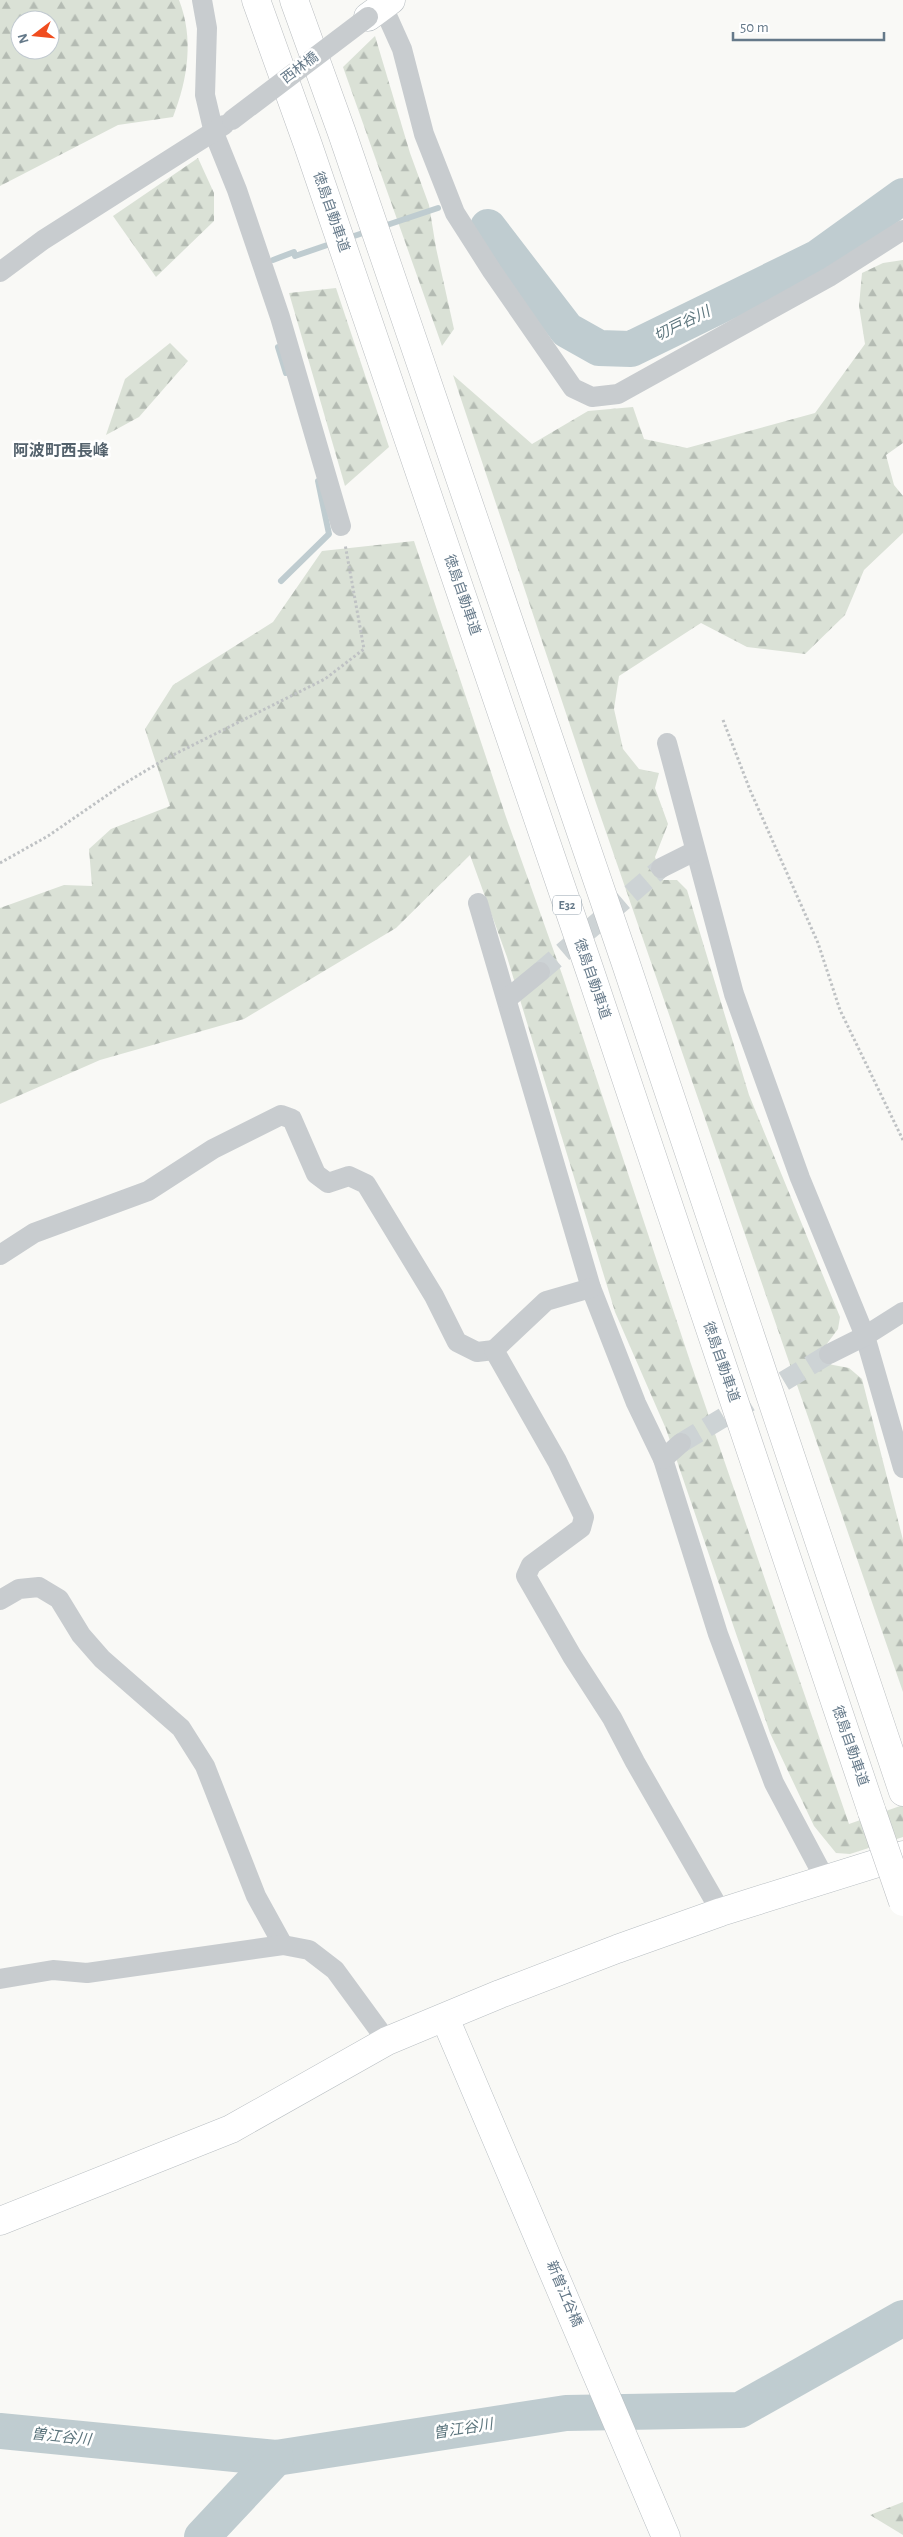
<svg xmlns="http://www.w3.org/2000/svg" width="903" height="2537" font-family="'Alegreya Sans','Noto Sans JP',sans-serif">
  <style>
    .forest { fill: url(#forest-firs); fill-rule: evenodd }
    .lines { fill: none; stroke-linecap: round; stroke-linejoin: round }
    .stream { stroke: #bfccd0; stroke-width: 6 }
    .river { stroke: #bfccd0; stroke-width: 36 }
    .street-tunnel { stroke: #cdd3d5; stroke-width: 20; stroke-dasharray: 20 10; stroke-linecap: butt }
    .secondary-casing { stroke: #b8bec2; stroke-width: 29 }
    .highway-casing { stroke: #babec1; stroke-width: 29 }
    .path { stroke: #bfc2c4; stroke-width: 3; stroke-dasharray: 2.5 2.5; stroke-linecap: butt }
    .street { stroke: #c8cccf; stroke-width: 20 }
    .secondary { stroke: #fff; stroke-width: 28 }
    .highway { stroke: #fff; stroke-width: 28 }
    .highway-bridge-casing { stroke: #babec1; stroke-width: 29; stroke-linecap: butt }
    .street-bridge { stroke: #c8cccf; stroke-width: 20 }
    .highway-bridge { stroke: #fff; stroke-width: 28 }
    .labels { text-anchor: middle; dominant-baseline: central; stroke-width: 5; stroke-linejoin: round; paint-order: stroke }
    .shield { fill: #fff; stroke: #93a1ac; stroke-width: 1 }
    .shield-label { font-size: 12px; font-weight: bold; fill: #657989 }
    .street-label { font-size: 14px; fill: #657989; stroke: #fff }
    .water-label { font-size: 15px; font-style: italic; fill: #5c757d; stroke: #fff }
    .quarter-label { font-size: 16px; font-weight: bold; fill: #54626d; stroke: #fff }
  </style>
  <defs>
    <pattern id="forest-firs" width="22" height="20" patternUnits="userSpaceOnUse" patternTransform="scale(1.25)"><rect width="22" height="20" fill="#dae1d6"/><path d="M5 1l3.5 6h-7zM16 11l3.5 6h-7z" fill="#b4bbb3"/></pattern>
  </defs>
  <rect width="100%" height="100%" fill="#f9f9f6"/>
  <g class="forest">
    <path d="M0,0H179C194,38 188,79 173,117L118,125L0,186ZM20,20H50V50H20Z"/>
    <polygon points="375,36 410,153 429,205 436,248 454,329 442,346 343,67"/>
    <polygon points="198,158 214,193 214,221 156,277 113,216"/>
    <polygon points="903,260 903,443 886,455 894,485 903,496 903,533 864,570 845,615 805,654 747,647 701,623 619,676 614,709 623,749 639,769 659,773 655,788 668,824 655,857 663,880 677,880 687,890 749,1095 840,1317 838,1329 823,1349 828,1364 849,1368 862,1379 903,1540 903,1692 596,803 453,375 532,444 588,411 633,407 644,439 687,448 815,413 865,344 859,306 862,273 883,263"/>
    <polygon points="336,288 389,447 345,486 289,293"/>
    <polygon points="170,343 188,361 139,417 106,435 125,379"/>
    <polygon points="414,541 506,817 563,977 690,1361 849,1824 903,1805 903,1837 850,1854 836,1853 814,1826 770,1733 666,1429 615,1312 507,957 470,855 396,928 244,1019 100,1060 0,1104 0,908 64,885 92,886 89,849 111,829 170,806 145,729 173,685 273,622 322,551"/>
    <polygon points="903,2502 903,2535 870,2515"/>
  </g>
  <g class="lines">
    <g class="stream">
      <polyline points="381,227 438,208"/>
      <polyline points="348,238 369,231"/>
      <polyline points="273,260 294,252 295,256 336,242"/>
      <polyline points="278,347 286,373"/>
      <polyline points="281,581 329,534 318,481"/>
    </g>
    <g class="river">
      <polyline points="488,227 567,330 599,348 631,349 817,258 903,196"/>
      <polyline points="0,2431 276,2458 566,2413 740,2410 903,2318"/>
      <polyline points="202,2537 276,2458"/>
    </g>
    <g class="street-tunnel">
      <polyline points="540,972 661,868"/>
      <polyline points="681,1443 829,1354"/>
    </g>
    <g class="secondary-casing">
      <g id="secondary">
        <polyline points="368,17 391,0"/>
        <polyline points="445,2018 666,2537"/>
        <polyline points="0,2221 231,2129 387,2041 500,1994 617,1949 721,1912 903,1855"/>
      </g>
    </g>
    <g class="highway-casing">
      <g id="highway">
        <polyline points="256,0 308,145 590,971 872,1812"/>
        <polyline points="294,0 342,133 625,961 903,1792"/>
      </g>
    </g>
    <g class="path">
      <polyline points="723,720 750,790 818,943 840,1010 903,1140"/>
      <polyline points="0,863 48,836 122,785 167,758 325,679 364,649 345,544"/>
    </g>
    <g class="street">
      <polyline points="202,0 207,28 205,95 214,133 237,190 280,317 341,526"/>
      <polyline points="380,0 402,49 424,134 455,213 492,271 573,388 592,397 618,394 829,277 903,230"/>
      <polyline points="0,272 43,240 224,125"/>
      <polyline points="667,743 734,994 800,1178 865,1336 903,1468"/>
      <polyline points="661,868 695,851"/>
      <polyline points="478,903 591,1288 636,1403 663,1459 718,1634 774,1783 825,1879"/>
      <polyline points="507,999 540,972"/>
      <polyline points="0,1255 34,1233 148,1191 213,1149 281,1115 292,1119 316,1174 328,1183 349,1176 366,1184 434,1296 457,1342 477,1352 494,1350"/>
      <polyline points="591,1288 546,1301 494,1350 557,1461 584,1517 581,1528 531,1565 526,1576 572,1656 612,1718 635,1762 721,1912"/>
      <polyline points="829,1354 865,1336 903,1312"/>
      <polyline points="663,1459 681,1443"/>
      <polyline points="0,1600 19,1589 39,1587 59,1599 81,1635 102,1659 181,1728 205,1766 256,1896 283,1945"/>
      <polyline points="0,1979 53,1970 87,1973 283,1945 309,1950 335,1970 387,2041"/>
    </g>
    <use href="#secondary" class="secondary"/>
    <use href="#highway" class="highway"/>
    <g class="highway-bridge-casing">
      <polyline id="highway-bridge" points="872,1812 903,1902"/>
    </g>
    <polyline class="street-bridge" points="232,120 368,17"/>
    <use href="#highway-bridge" class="highway-bridge"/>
  </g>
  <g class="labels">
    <rect class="shield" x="553" y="895.5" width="28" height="19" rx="4"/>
    <g class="shield-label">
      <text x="567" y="905">E32</text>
    </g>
    <g class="street-label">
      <text transform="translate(300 68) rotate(-37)">西林橋</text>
      <text transform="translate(331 212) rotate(71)">徳島自動車道</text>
      <text transform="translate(462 595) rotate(71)">徳島自動車道</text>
      <text transform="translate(592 979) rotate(71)">徳島自動車道</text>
      <text transform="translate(721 1362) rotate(71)">徳島自動車道</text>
      <text transform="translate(850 1746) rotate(71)">徳島自動車道</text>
      <text transform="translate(564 2294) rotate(67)">新曽江谷橋</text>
    </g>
    <g class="water-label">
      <text transform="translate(682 324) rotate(-26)">切戸谷川</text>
      <text transform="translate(463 2429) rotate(-9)">曽江谷川</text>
      <text transform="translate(61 2437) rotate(6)">曽江谷川</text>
    </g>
    <g class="quarter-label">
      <text x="61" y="451">阿波町西長峰</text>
    </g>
  </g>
  <g transform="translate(35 35) rotate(254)"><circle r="24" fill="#ffffff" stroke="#c1c9d0"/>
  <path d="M0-4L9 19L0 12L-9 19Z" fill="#f04d1f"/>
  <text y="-8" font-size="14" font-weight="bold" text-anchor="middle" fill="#657989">N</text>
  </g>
  <path d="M733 32v8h151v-8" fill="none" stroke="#657989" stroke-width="2.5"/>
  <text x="740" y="32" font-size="15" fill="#657989" stroke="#ffffff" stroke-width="4" paint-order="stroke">50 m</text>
</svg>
